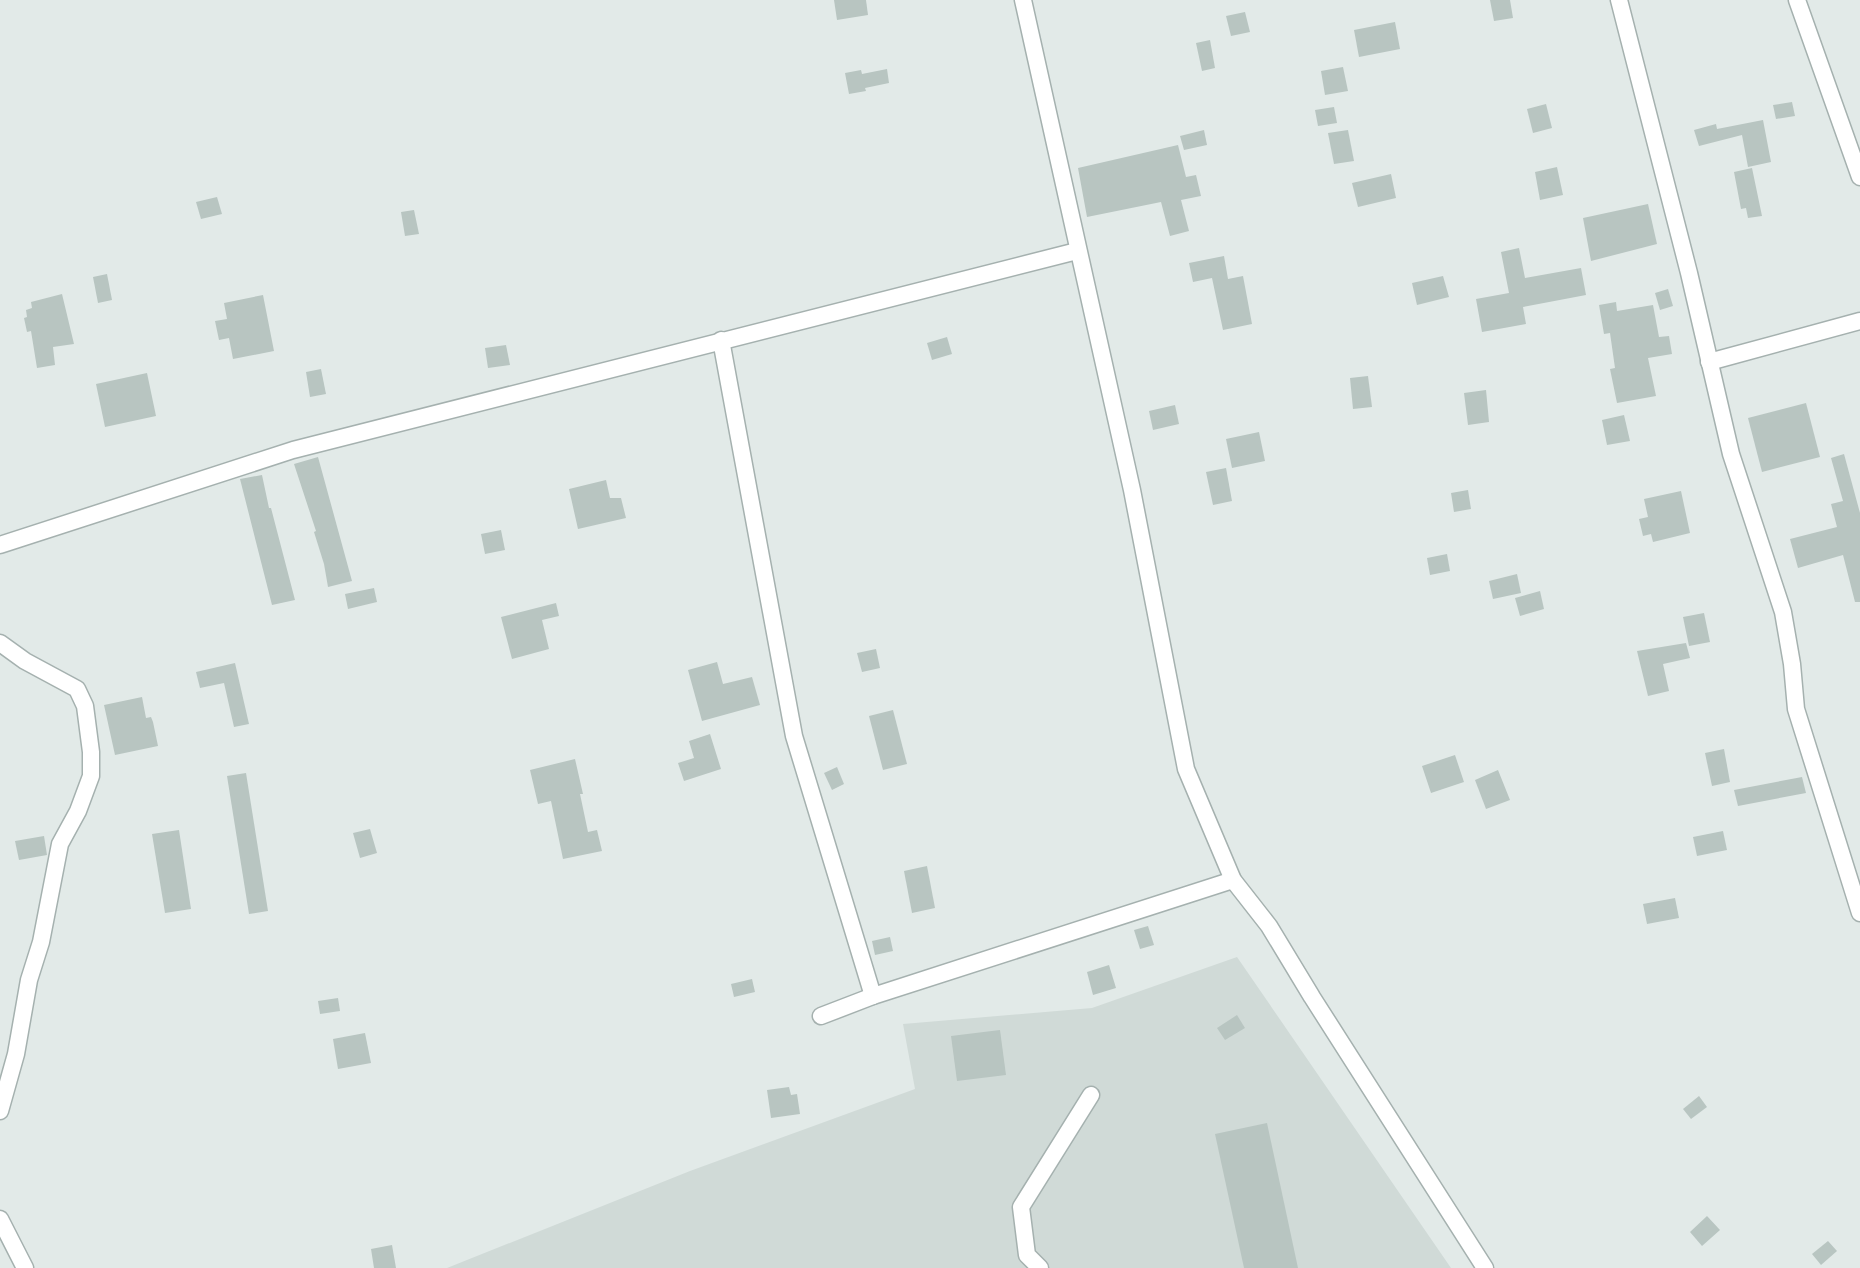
<svg xmlns="http://www.w3.org/2000/svg" width="1860" height="1268" font-family="'IBM Plex Sans',sans-serif">
  <style>
    .built { fill: #d0dad7 }
    .building { fill: #b8c5c1 }
    .lines { fill: none; stroke-linecap: round; stroke-linejoin: round }
    .minor-casing { stroke: #a5b1af; stroke-width: 19 }
    .minor { stroke: #fff; stroke-width: 16 }
  </style>
  <rect width="100%" height="100%" fill="#e2eae8"/>
  <polygon class="built" points="1237,957 1451,1268 447,1268 690,1171 915,1089 903,1024 1092,1008"/>
  <g class="building">
    <polygon points="834,0 866,0 868,15 837,20"/>
    <polygon points="1490,0 1510,0 1513,18 1494,21"/>
    <polygon points="1245,12 1250,32 1231,36 1226,16"/>
    <polygon points="1395,22 1400,49 1359,57 1354,30"/>
    <polygon points="1210,40 1215,68 1202,71 1196,43"/>
    <polygon points="1343,67 1348,91 1325,95 1321,71"/>
    <polygon points="887,69 889,83 865,88 866,91 849,94 845,73 861,70 862,74"/>
    <polygon points="1792,102 1795,116 1776,119 1773,105"/>
    <polygon points="1546,104 1552,128 1533,133 1527,109"/>
    <polygon points="1334,107 1337,123 1318,126 1315,110"/>
    <polygon points="1763,120 1771,162 1748,167 1742,135 1699,146 1694,130 1716,124 1717,129"/>
    <polygon points="1204,130 1207,145 1184,150 1180,136"/>
    <polygon points="1348,130 1354,161 1334,164 1328,133"/>
    <polygon points="1178,145 1186,177 1196,175 1201,196 1181,200 1189,231 1170,236 1161,202 1087,217 1078,168"/>
    <polygon points="1557,167 1563,195 1540,200 1535,172"/>
    <polygon points="1752,168 1762,216 1748,218 1746,208 1741,209 1734,172"/>
    <polygon points="1391,174 1396,198 1358,207 1352,183"/>
    <polygon points="217,197 222,214 201,219 196,202"/>
    <polygon points="1648,204 1657,244 1591,261 1583,218"/>
    <polygon points="414,210 419,234 405,236 401,212"/>
    <polygon points="1519,248 1525,278 1581,268 1586,295 1523,307 1526,324 1482,332 1476,299 1509,293 1501,252"/>
    <polygon points="1224,256 1228,279 1243,276 1252,324 1223,330 1212,278 1193,282 1189,263"/>
    <polygon points="107,274 112,300 98,303 93,277"/>
    <polygon points="1443,276 1449,297 1417,305 1412,283"/>
    <polygon points="1668,289 1673,306 1660,310 1655,293"/>
    <polygon points="62,294 74,344 53,347 55,365 37,368 31,331 27,332 24,318 27,317 26,310 32,308 31,302"/>
    <polygon points="263,295 274,351 233,359 229,338 219,340 215,321 227,319 224,303"/>
    <polygon points="1616,302 1617,311 1653,305 1659,337 1669,336 1672,354 1648,358 1656,396 1617,403 1610,369 1615,368 1610,333 1604,334 1599,305"/>
    <polygon points="947,337 952,354 932,360 927,343"/>
    <polygon points="506,345 510,365 488,368 485,348"/>
    <polygon points="321,369 326,394 310,397 306,372"/>
    <polygon points="147,373 156,416 105,427 96,384"/>
    <polygon points="1368,376 1372,407 1353,409 1350,378"/>
    <polygon points="1486,390 1489,422 1468,425 1464,393"/>
    <polygon points="1806,403 1820,457 1762,472 1748,418"/>
    <polygon points="1175,405 1179,424 1153,430 1149,411"/>
    <polygon points="1624,415 1630,441 1607,445 1602,420"/>
    <polygon points="1259,432 1265,461 1232,468 1226,439"/>
    <polygon points="1844,454 1860,513 1860,602 1855,602 1843,555 1798,568 1790,539 1837,527 1831,504 1843,501 1831,458"/>
    <polygon points="318,457 352,581 328,587 324,564 314,532 316,531 294,464"/>
    <polygon points="1226,468 1232,501 1213,505 1206,472"/>
    <polygon points="262,475 269,508 271,508 295,600 272,605 240,479"/>
    <polygon points="606,480 610,498 621,498 626,518 578,529 569,489"/>
    <polygon points="1468,490 1471,509 1454,512 1451,493"/>
    <polygon points="1681,491 1690,533 1653,542 1651,534 1643,536 1639,519 1648,517 1644,499"/>
    <polygon points="501,530 505,550 485,554 481,534"/>
    <polygon points="1447,554 1450,571 1430,575 1427,558"/>
    <polygon points="1517,574 1521,593 1493,599 1489,581"/>
    <polygon points="374,588 377,602 348,609 345,594"/>
    <polygon points="1540,591 1544,609 1520,616 1515,598"/>
    <polygon points="556,603 559,616 542,620 549,649 512,659 501,617"/>
    <polygon points="1704,613 1710,642 1689,646 1683,617"/>
    <polygon points="1686,643 1690,658 1663,664 1669,691 1648,696 1637,651"/>
    <polygon points="876,649 880,668 862,672 857,653"/>
    <polygon points="717,662 723,684 752,677 760,705 702,721 688,670"/>
    <polygon points="235,663 249,724 234,727 224,683 200,688 196,672"/>
    <polygon points="142,697 146,718 151,717 153,722 158,746 115,755 104,705"/>
    <polygon points="893,710 907,764 883,770 869,716"/>
    <polygon points="710,734 721,769 684,781 678,763 694,758 689,741"/>
    <polygon points="1724,749 1730,782 1712,786 1705,753"/>
    <polygon points="1455,755 1464,782 1431,793 1422,766"/>
    <polygon points="575,759 583,794 580,794 588,832 597,830 602,851 563,859 551,801 538,804 530,770"/>
    <polygon points="837,767 844,784 832,790 824,773"/>
    <polygon points="1498,770 1510,800 1486,809 1475,780"/>
    <polygon points="246,773 268,911 249,914 227,776"/>
    <polygon points="1802,777 1806,793 1738,806 1734,790"/>
    <polygon points="370,829 377,853 360,858 353,833"/>
    <polygon points="179,830 191,909 165,913 152,834"/>
    <polygon points="1723,831 1727,850 1697,856 1693,837"/>
    <polygon points="44,836 47,855 19,860 15,841"/>
    <polygon points="927,866 935,908 912,913 904,871"/>
    <polygon points="1675,898 1679,918 1647,924 1643,904"/>
    <polygon points="1148,926 1154,945 1140,949 1134,930"/>
    <polygon points="890,937 893,951 875,955 872,941"/>
    <polygon points="1109,965 1116,988 1093,995 1087,972"/>
    <polygon points="752,979 755,992 734,997 731,984"/>
    <polygon points="338,998 340,1011 320,1014 318,1001"/>
    <polygon points="1237,1015 1245,1028 1225,1040 1217,1028"/>
    <polygon points="1000,1030 1006,1075 957,1081 951,1036"/>
    <polygon points="365,1033 371,1063 338,1069 333,1039"/>
    <polygon points="789,1087 791,1095 797,1094 800,1114 771,1118 767,1090"/>
    <polygon points="1699,1096 1707,1107 1691,1119 1683,1109"/>
    <polygon points="1267,1123 1298,1268 1244,1268 1215,1134"/>
    <polygon points="1707,1216 1720,1230 1702,1246 1690,1232"/>
    <polygon points="1828,1241 1837,1251 1821,1265 1812,1254"/>
    <polygon points="392,1245 396,1268 374,1268 371,1249"/>
  </g>
  <g class="lines">
    <g class="minor-casing">
      <g id="minor">
        <polyline points="1023,0 1132,490 1186,769 1233,880 1269,926 1312,997 1485,1268"/>
        <polyline points="1619,0 1689,273 1731,454 1783,612 1792,664 1796,709 1860,913"/>
        <polyline points="1797,0 1860,177"/>
        <polyline points="721,340 794,736 873,996"/>
        <polyline points="1709,362 1860,321"/>
        <polyline points="0,545 293,450 1077,251"/>
        <polyline points="0,643 25,661 77,689 85,706 91,752 91,776 78,811 60,844 41,942 29,980 16,1054 0,1111"/>
        <polyline points="821,1016 873,996 1233,880"/>
        <polyline points="0,1219 25,1268"/>
        <polyline points="1040,1268 1027,1255 1021,1207 1091,1095"/>
      </g>
    </g>
    <use href="#minor" class="minor"/>
  </g>
</svg>
